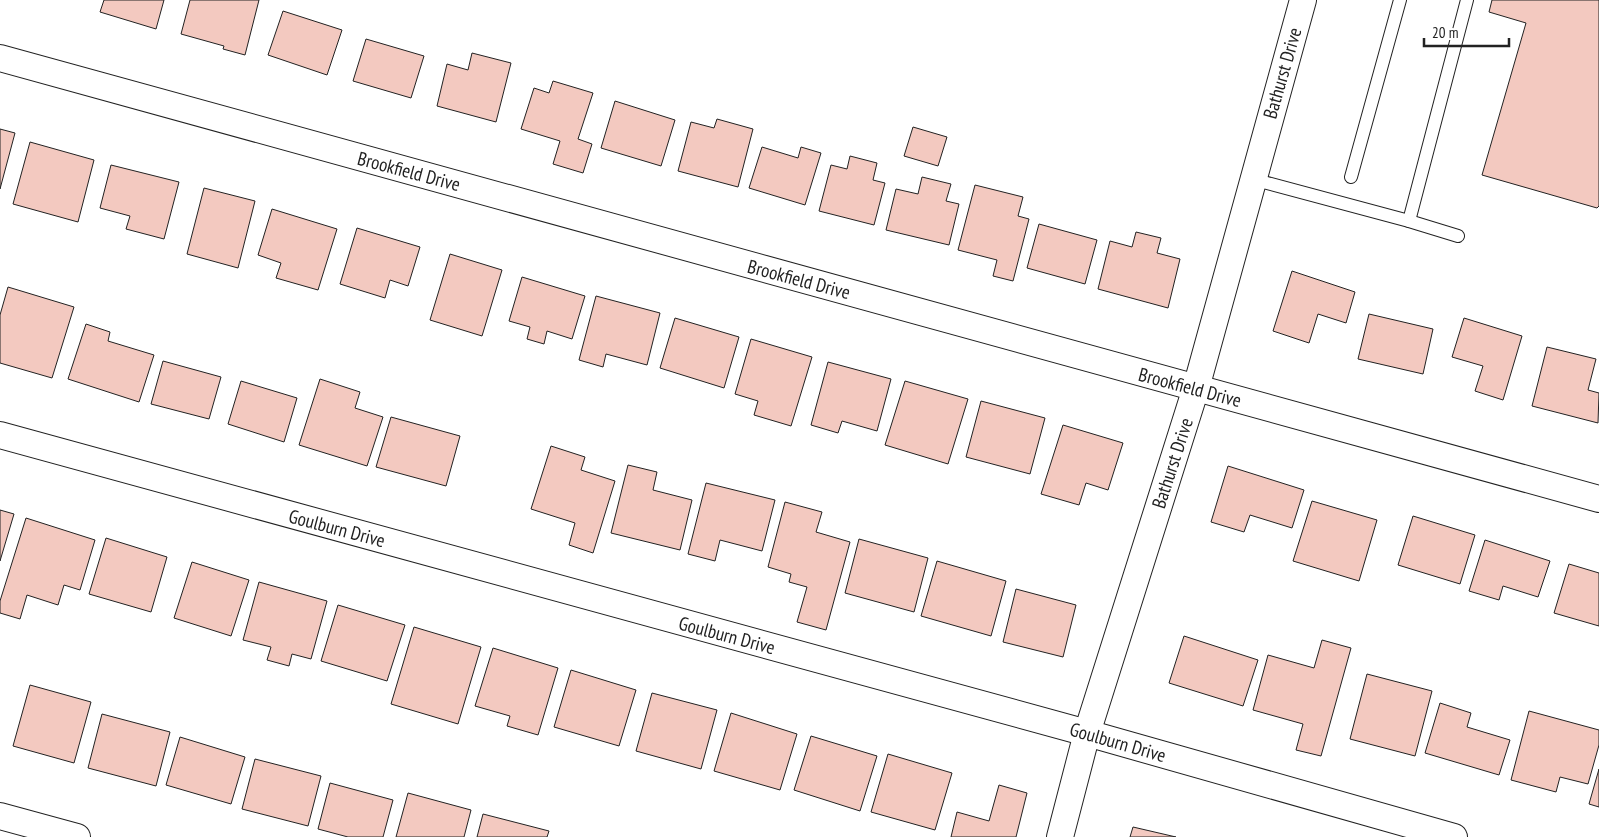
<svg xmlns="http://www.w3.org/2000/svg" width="1599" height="837" font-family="'PT Sans Narrow',sans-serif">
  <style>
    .building { fill: #f3c9c0; stroke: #222 }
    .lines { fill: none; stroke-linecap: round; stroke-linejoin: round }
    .lane-casing { stroke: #222; stroke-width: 14 }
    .street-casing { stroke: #222; stroke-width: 28 }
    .lane { stroke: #fff; stroke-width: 12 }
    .street { stroke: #fff; stroke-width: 26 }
    .labels { text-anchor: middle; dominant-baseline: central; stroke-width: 4; stroke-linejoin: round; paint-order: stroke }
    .street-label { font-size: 19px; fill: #222; stroke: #fff }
  </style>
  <rect width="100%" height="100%" fill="#fff"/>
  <g class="building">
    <polygon points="104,0 164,0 156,29 100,12"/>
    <polygon points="190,0 259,0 245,55 223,49 224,46 181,34"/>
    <polygon points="1492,0 1599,0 1599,206 1597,208 1482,175 1526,23 1489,12"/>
    <polygon points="283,11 342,30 327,75 268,55"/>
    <polygon points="366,39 424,56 411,98 353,81"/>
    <polygon points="472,53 511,63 496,122 437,106 447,64 468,70"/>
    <polygon points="553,81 593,93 578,139 592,144 583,173 553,164 560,141 521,129 534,88 549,93"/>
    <polygon points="615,101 675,120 661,166 601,148"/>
    <polygon points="717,119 753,129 738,187 678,171 691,122 714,128"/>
    <polygon points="913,127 947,137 938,166 904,156"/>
    <polygon points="0,129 15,133 0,189"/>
    <polygon points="30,142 94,160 78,222 13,204"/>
    <polygon points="762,147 798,158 801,147 821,153 805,205 749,188"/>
    <polygon points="850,156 877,163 873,180 885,183 874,225 819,211 831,165 847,169"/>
    <polygon points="111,165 179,182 164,239 126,229 130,216 100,208"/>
    <polygon points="922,177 951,184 946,201 959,204 949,245 886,230 896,189 918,194"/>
    <polygon points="975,185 1023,197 1018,216 1029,219 1013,281 993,276 997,260 958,250"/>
    <polygon points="204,188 255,201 238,268 187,254"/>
    <polygon points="272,209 337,229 318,290 276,278 281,263 258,255"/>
    <polygon points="1039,224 1097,240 1085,284 1027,268"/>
    <polygon points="357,228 420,247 408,286 390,280 385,298 340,284"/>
    <polygon points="1136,232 1161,238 1157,253 1180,259 1168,308 1098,289 1110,241 1132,247"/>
    <polygon points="450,254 502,270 482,336 430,320"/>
    <polygon points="1292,271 1355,292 1346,323 1318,314 1309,343 1273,331"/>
    <polygon points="522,277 585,296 572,339 547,331 544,344 527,339 530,327 509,321"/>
    <polygon points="8,287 74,307 52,378 0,363 0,315"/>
    <polygon points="596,296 660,313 647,365 606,354 603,367 579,360"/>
    <polygon points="1369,314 1433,329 1423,374 1358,359"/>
    <polygon points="675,318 739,337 724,388 660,368"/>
    <polygon points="1464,318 1522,336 1503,400 1475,391 1483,366 1452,357"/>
    <polygon points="86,324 110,332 108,341 154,355 139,402 68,379"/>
    <polygon points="751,339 812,357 791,426 754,415 758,401 735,394"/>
    <polygon points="1547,347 1596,359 1588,390 1599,393 1598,423 1532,406"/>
    <polygon points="163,361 221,377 209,419 151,404"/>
    <polygon points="828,362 891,379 877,431 842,421 838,433 811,425"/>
    <polygon points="320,379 360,392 355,408 383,417 367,466 299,445"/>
    <polygon points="241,381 297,398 284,442 228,424"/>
    <polygon points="905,381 968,399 948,464 885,445"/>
    <polygon points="981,401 1045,418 1030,474 966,457"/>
    <polygon points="391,417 460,436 446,486 376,467"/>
    <polygon points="1063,425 1123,443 1108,490 1086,483 1079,505 1041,494"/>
    <polygon points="551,446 585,457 581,470 615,481 593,553 569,545 575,523 531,509"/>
    <polygon points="628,465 657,472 653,490 692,500 680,550 611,533"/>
    <polygon points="1228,466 1304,490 1292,528 1250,515 1244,532 1211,522"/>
    <polygon points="706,483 775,500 762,551 720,540 715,561 688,554"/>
    <polygon points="1312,501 1377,520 1359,581 1293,561"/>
    <polygon points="785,502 822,512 816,532 850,542 826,630 797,622 807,587 789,582 791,574 768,567"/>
    <polygon points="0,510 14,514 0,561"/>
    <polygon points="1413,516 1475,535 1460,584 1398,565"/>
    <polygon points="26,518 95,540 80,590 64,585 58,605 27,595 20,619 0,613 0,601"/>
    <polygon points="106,538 167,557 151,612 89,594"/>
    <polygon points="859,539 928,558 914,612 845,593"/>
    <polygon points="1485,540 1550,561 1538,597 1503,586 1499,600 1469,591"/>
    <polygon points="937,561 1006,581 991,636 921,616"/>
    <polygon points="192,562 249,580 231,636 174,618"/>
    <polygon points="1569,564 1599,573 1599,626 1554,613"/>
    <polygon points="259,582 327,601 311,659 292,654 289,666 267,660 271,647 243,640"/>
    <polygon points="1016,589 1076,605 1063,657 1003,642"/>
    <polygon points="338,605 405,625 387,681 321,661"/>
    <polygon points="414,627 481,647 458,724 391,704"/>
    <polygon points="1184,636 1258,660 1243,706 1169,683"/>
    <polygon points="1322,640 1351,648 1321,756 1296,750 1303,724 1253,710 1268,655 1314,668"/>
    <polygon points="493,648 558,668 538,735 507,726 510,716 475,706"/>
    <polygon points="571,670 636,690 619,746 554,727"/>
    <polygon points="1367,674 1432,691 1415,756 1350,739"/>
    <polygon points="30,685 91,702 74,763 13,746"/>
    <polygon points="652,693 717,710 701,769 636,751"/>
    <polygon points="1440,703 1471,713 1467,727 1510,740 1499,775 1425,753"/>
    <polygon points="1529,711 1599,730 1599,745 1588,784 1560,777 1556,792 1511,780"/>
    <polygon points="731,713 797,734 780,790 714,771"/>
    <polygon points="102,714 170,732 156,786 88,768"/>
    <polygon points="811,736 877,756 860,811 794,790"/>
    <polygon points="180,737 245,757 231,804 166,785"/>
    <polygon points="888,754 952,773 935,830 871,812"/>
    <polygon points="255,759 321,776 308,826 242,809"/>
    <polygon points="1599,769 1599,807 1589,804"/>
    <polygon points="330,783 393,800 383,837 348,837 318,829"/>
    <polygon points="999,785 1027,793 1016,837 951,837 957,812 989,821"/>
    <polygon points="408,793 471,810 464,837 396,837"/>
    <polygon points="483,814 549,831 547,837 477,837"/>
    <polygon points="1133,827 1176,837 1130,837"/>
  </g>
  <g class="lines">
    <g class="lane-casing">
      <g id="lane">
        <polyline points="1351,177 1400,0"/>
        <polyline points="1252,179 1409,221 1458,236"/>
        <polyline points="1409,221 1467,0"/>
      </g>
    </g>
    <g class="street-casing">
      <g id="street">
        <polyline points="0,58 1599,499"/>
        <polyline points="0,435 1087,733 1454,837"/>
        <polyline points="0,816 77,837"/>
        <polyline points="1060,837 1087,733 1196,388 1303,0"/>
      </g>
    </g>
    <use href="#lane" class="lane"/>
    <use href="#street" class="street"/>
  </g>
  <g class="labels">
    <g class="street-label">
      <text transform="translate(1282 73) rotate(-74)">Bathurst Drive</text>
      <text transform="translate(409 171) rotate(15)">Brookfield Drive</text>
      <text transform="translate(799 279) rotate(15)">Brookfield Drive</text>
      <text transform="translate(1190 387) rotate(15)">Brookfield Drive</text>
      <text transform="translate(1172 463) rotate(-72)">Bathurst Drive</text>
      <text transform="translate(337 528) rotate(15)">Goulburn Drive</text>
      <text transform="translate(727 635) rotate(15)">Goulburn Drive</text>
      <text transform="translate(1118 742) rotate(16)">Goulburn Drive</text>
    </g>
  </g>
  <path d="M1424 38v8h85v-8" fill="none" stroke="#222222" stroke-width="2.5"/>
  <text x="1432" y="38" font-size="15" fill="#222222" stroke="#ffffff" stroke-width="4" paint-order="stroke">20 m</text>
</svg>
